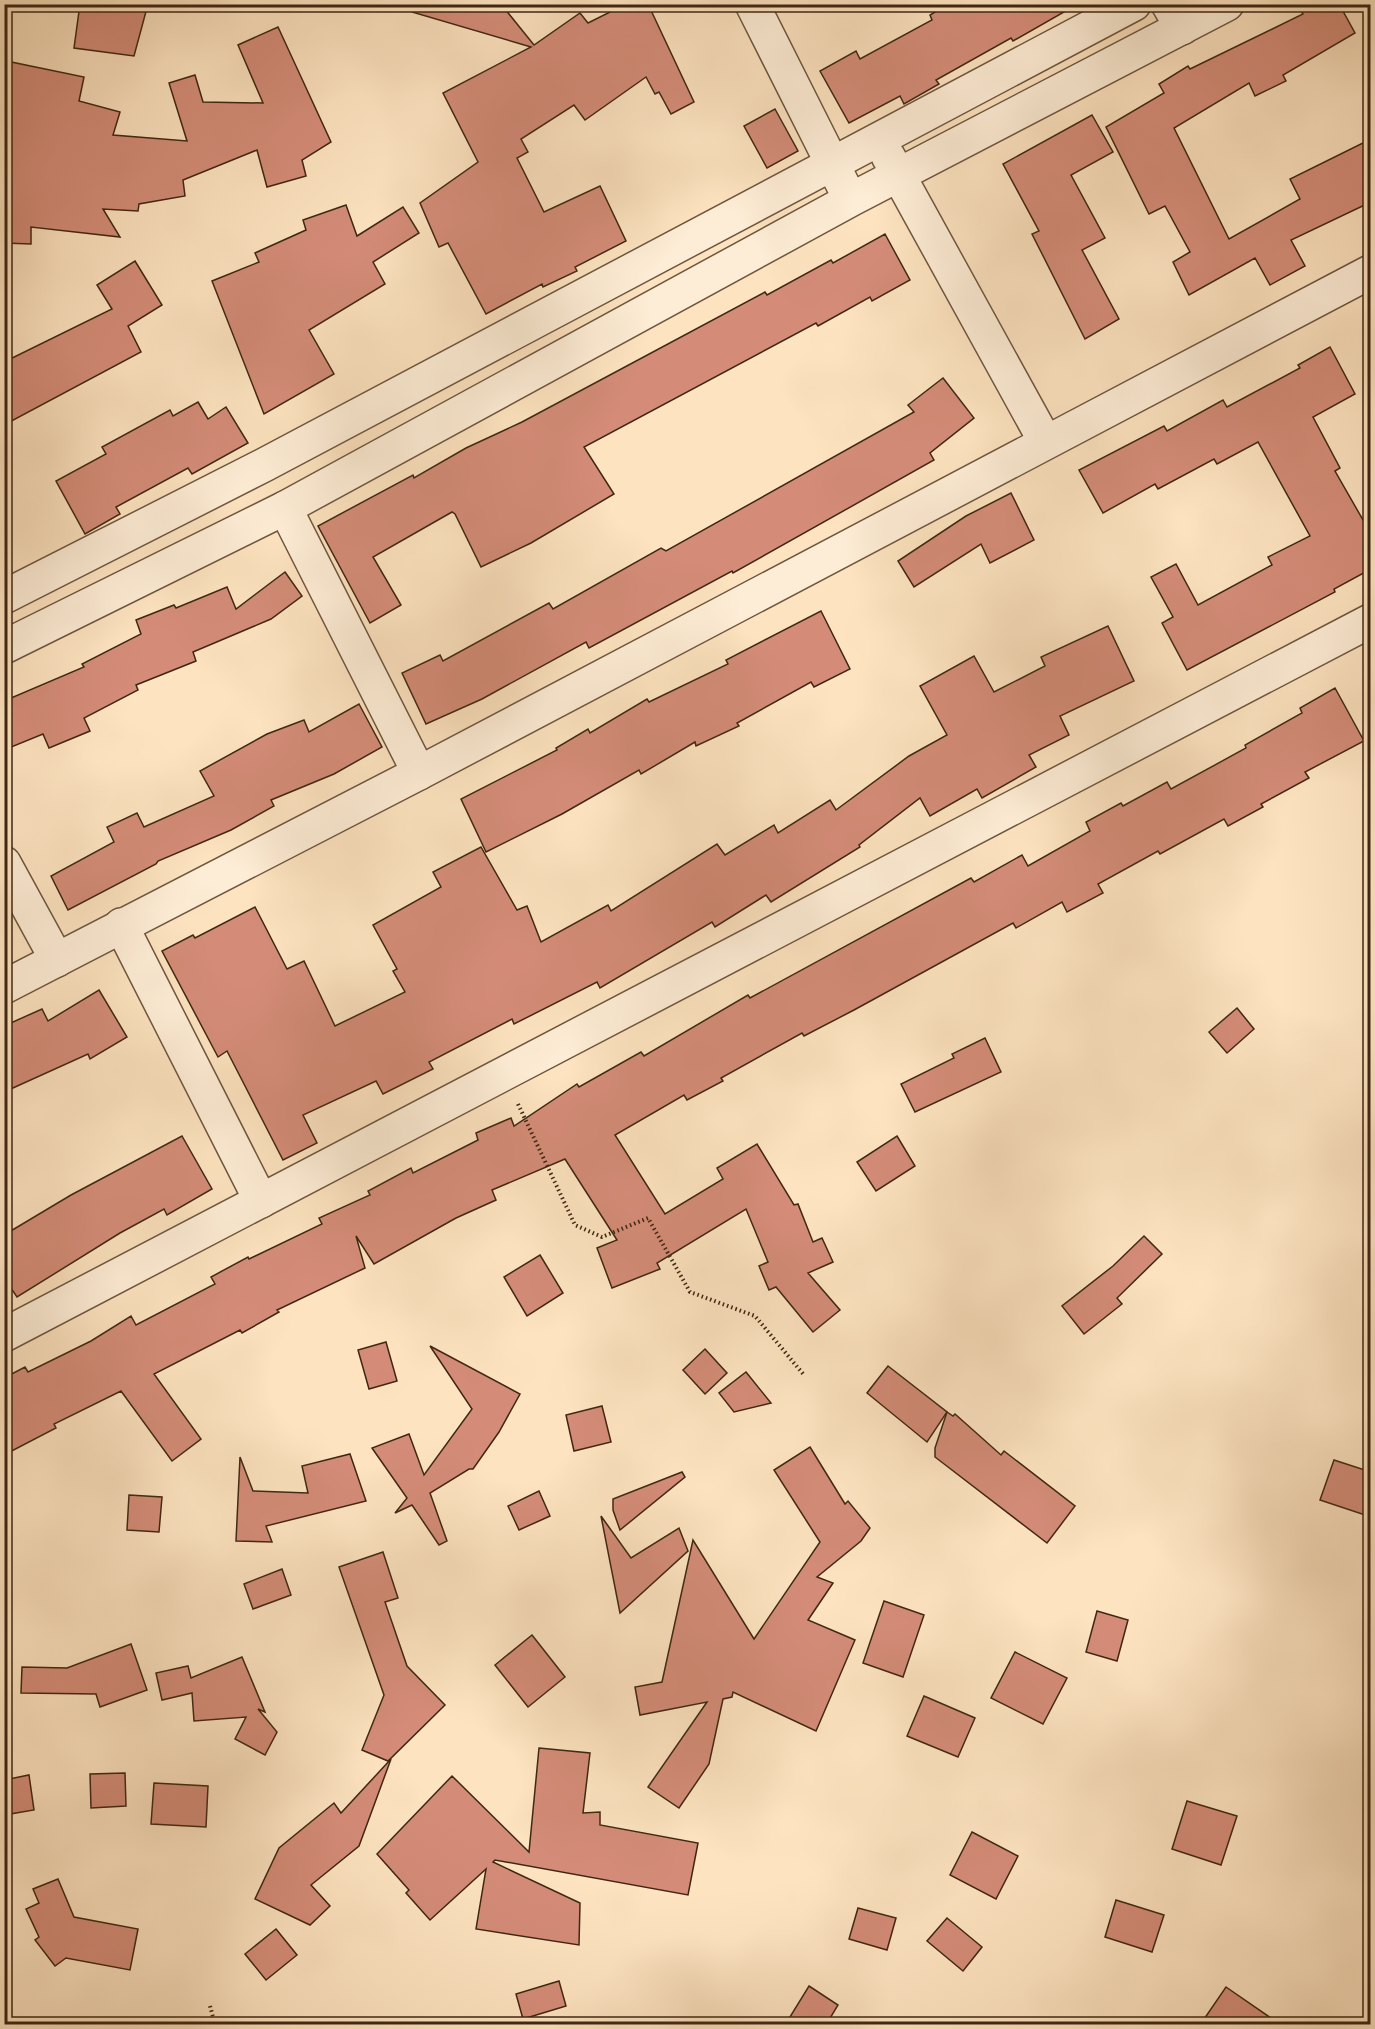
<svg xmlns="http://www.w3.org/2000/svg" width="1375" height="2029" font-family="'Libre Bodoni',serif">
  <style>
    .building { fill: #d48c78; stroke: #3f2712; stroke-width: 1.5 }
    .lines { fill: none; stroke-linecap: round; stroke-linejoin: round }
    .minor-casing { stroke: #6e563e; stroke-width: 36 }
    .path { stroke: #3f2712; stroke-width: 4; stroke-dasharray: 1.5 3; stroke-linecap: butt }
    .minor { stroke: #feedd6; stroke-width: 33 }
  </style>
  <rect width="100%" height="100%" fill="#fde3c0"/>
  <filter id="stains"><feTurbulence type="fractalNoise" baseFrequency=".00333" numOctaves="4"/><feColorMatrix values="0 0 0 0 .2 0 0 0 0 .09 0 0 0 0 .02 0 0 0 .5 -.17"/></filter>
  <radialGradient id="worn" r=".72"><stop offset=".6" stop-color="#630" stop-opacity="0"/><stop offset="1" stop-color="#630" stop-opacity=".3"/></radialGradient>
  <g class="building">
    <polygon points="80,4 148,4 134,56 74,48"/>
    <polygon points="413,4 501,4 534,45 580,13 588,23 626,4 648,4 694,102 671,114 659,92 655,94 646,77 585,120 574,105 521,139 528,152 517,158 544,212 600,186 626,241 575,267 577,271 543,287 542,284 486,314 448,243 439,247 420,203 478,162 443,93 531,47 412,12"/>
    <polygon points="948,4 1078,4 1013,41 1011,38 936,80 939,84 904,104 900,96 849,123 820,71 856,51 860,59 932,20 930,15"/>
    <polygon points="1297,4 1339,4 1355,33 1283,75 1286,81 1255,96 1249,83 1174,128 1229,239 1300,199 1290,179 1371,139 1371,202 1291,240 1305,266 1270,285 1255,258 1189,295 1173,262 1190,252 1165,206 1149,214 1106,127 1164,93 1159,84 1188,66 1190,69 1303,14"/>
    <polygon points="278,27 331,142 302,160 306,176 267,187 257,150 183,180 185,196 139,204 138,211 103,209 120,237 31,227 31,244 4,243 4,96 11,62 84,77 79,101 120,112 113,135 187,141 169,83 195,75 203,102 263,103 238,45"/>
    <polygon points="775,109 798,151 767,168 744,126"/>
    <polygon points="1092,115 1113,152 1071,175 1105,238 1082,250 1119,319 1085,339 1032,234 1039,231 1003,164"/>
    <polygon points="346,205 357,236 403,207 419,233 373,262 385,284 309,330 334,374 264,414 212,281 259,262 255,253 306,230 303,220"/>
    <polygon points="885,234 910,280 872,301 870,297 818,326 816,323 584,447 614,494 531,543 481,567 455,514 452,512 373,557 401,605 370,623 318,526 413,475 414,478 466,448 522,422 765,292 767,295 831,260 833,263"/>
    <polygon points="135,261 162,305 128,326 141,352 4,425 4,362 112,309 97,285"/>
    <polygon points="1330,347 1355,394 1313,417 1340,468 1335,471 1371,534 1371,569 1334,589 1335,592 1187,670 1162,623 1173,617 1151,577 1176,564 1198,605 1272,565 1268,557 1310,536 1258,442 1217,464 1214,459 1158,489 1155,484 1103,513 1079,470 1164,426 1167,431 1223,400 1227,407 1300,368 1298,365"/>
    <polygon points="943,378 974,418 930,453 934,460 733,573 732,571 589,648 586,642 482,699 426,724 402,673 440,655 443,661 549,603 553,609 661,548 666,551 914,412 908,405"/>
    <polygon points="198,402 208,419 226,407 248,443 192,474 188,468 116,507 120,514 85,534 56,481 106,454 102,447 170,410 173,416"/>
    <polygon points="1011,493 1034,540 990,563 981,544 914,587 898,561 966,516"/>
    <polygon points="285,572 302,596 271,619 193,652 196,661 136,685 138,690 84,718 90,731 49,748 43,734 4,750 4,701 84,667 82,664 141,634 136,620 174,605 176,608 227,587 236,609"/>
    <polygon points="821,611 850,669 814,687 811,682 737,723 739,726 696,746 695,742 641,774 639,770 562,814 486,852 461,799 557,750 556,748 588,729 590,733 647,699 649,702 728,664 726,660"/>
    <polygon points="1108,626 1134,681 1060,716 1069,735 1029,755 1036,767 982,798 977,789 930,816 920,798 859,845 860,847 771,902 766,895 715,927 712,922 600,988 597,982 514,1024 512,1019 429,1062 433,1069 383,1094 376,1081 303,1115 317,1143 283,1160 227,1051 218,1057 162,951 193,935 195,938 255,907 287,969 304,961 335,1026 405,992 393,971 397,969 373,925 441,887 433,872 481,847 517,910 527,906 541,942 608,905 611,911 717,844 725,855 774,825 778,833 830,800 836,810 909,756 947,735 920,686 974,656 994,692 1045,666 1041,657"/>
    <polygon points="1335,688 1364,741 1305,772 1309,778 1261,804 1263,807 1228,826 1224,819 1160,854 1158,851 1098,884 1103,893 1067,912 1062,902 1016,928 1013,923 854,1010 804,1036 802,1033 721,1078 723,1081 687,1100 684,1095 615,1135 665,1214 723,1179 717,1168 757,1144 794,1205 798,1204 813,1242 822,1238 833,1262 808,1273 840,1310 813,1332 776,1287 769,1290 759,1266 768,1262 746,1209 657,1263 660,1269 612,1288 597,1248 617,1240 565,1159 492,1190 496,1200 456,1218 374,1264 356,1236 365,1268 277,1310 279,1312 242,1333 240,1330 154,1374 201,1439 172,1461 121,1391 54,1424 56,1428 4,1455 4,1378 25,1367 28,1372 91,1341 131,1316 136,1325 215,1284 211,1277 248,1257 249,1259 322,1224 319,1218 370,1195 368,1191 411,1168 413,1173 478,1140 476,1133 511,1118 514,1126 577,1084 579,1087 641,1052 644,1056 748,995 750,998 971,878 974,882 1022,855 1028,866 1090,831 1086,822 1121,803 1123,806 1167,782 1171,789 1246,748 1245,745 1302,713 1300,708"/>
    <polygon points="359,704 382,747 334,774 271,800 274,806 231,830 158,861 156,864 68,910 51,876 114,842 107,827 137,813 144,827 214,796 200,771 267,734 304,720 309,732"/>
    <polygon points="99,990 127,1037 90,1059 88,1054 4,1092 4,1026 42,1009 48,1021"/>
    <polygon points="1237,1008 1254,1029 1227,1053 1209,1032"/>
    <polygon points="985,1038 1001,1072 915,1112 901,1084 954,1058 952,1054"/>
    <polygon points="182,1136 212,1189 167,1215 164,1209 120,1233 17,1297 4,1278 4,1235 71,1195"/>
    <polygon points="897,1136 915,1166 876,1191 857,1162"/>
    <polygon points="1144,1236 1162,1254 1117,1298 1122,1304 1084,1334 1062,1306 1113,1266"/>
    <polygon points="540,1255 563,1293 527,1316 504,1277"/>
    <polygon points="386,1342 397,1381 369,1389 358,1350"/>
    <polygon points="430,1346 520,1394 499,1432 473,1469 469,1469 430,1493 447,1541 439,1545 412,1505 395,1513 407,1498 372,1448 409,1434 424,1475 472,1409"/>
    <polygon points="705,1349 727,1373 705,1394 683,1370"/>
    <polygon points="888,1366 947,1412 927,1442 867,1393"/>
    <polygon points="746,1372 771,1403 734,1412 719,1393"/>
    <polygon points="602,1406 611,1442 574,1451 566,1415"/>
    <polygon points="947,1412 953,1416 955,1414 1001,1455 1004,1451 1075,1506 1047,1543 935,1457 935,1448"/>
    <polygon points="810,1447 845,1504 848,1501 870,1528 861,1541 817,1577 833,1583 808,1620 855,1640 816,1731 733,1692 732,1697 723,1699 709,1764 679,1808 648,1787 707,1702 640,1715 635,1687 662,1682 693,1540 754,1639 820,1542 774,1470"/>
    <polygon points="350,1454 366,1501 266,1526 272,1542 236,1541 240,1457 253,1491 308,1493 302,1466"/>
    <polygon points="1334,1460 1371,1472 1371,1517 1320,1500"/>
    <polygon points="682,1472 685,1477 620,1530 613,1510 613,1499"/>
    <polygon points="539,1491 550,1516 519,1530 508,1506"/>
    <polygon points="129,1495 162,1497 159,1532 127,1530"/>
    <polygon points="601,1516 631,1558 679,1528 688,1551 620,1613"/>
    <polygon points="383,1552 398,1598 385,1602 407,1666 445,1705 388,1761 362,1750 384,1695 339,1567"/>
    <polygon points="282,1569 291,1595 253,1609 244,1584"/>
    <polygon points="884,1601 924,1615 903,1677 863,1663"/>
    <polygon points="1097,1611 1128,1620 1117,1661 1086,1652"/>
    <polygon points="532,1635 565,1677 528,1707 495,1665"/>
    <polygon points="131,1644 147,1690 100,1707 96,1694 21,1693 22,1667 67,1668"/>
    <polygon points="1015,1652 1067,1678 1043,1724 991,1698"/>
    <polygon points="242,1657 265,1712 258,1709 277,1732 265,1755 235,1739 246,1717 194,1721 192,1693 162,1700 156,1673 188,1666 191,1678"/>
    <polygon points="924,1696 975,1718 958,1757 907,1736"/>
    <polygon points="539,1748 590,1753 583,1813 600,1812 600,1825 698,1843 688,1895 495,1860 493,1862 580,1903 579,1945 476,1929 486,1869 430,1920 406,1893 409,1890 377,1854 452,1776 529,1852"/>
    <polygon points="391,1759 359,1846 311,1885 330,1906 310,1925 255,1899 279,1848 334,1803 341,1813"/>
    <polygon points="125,1773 126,1806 91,1808 90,1774"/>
    <polygon points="29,1775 34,1810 4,1815 4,1780"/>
    <polygon points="154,1783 208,1786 206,1827 151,1824"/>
    <polygon points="1187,1801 1237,1816 1221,1865 1172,1849"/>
    <polygon points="972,1832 1018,1856 996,1899 950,1875"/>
    <polygon points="58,1879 74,1917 138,1929 130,1970 66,1958 55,1966 35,1940 39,1937 26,1909 39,1903 33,1889"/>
    <polygon points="1116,1900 1164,1915 1152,1952 1105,1937"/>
    <polygon points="858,1908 896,1918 887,1950 849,1939"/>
    <polygon points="947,1918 982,1947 963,1971 927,1941"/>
    <polygon points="276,1929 297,1955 266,1980 245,1954"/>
    <polygon points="559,1981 566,2006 523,2019 516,1994"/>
    <polygon points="809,1986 838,2005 826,2025 785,2025"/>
    <polygon points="1226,1987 1281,2025 1200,2025"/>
  </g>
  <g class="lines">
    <g class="minor-casing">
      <g id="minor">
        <polyline points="752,4 843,185"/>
        <polyline points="1168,4 1182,28"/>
        <polyline points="888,156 1045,441"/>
        <polyline points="285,508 419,773"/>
        <polyline points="4,597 264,465 1134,4"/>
        <polyline points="4,647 285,508 852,199 1227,4"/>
        <polyline points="4,863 57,960"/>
        <polyline points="121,925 261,1201"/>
        <polyline points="4,987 419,773 1370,272"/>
        <polyline points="4,1335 1370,621"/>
      </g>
    </g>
    <g class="path">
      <polyline points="518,1104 575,1225 602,1237 648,1218 690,1292 755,1316 804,1375"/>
      <polyline points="210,2006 215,2024"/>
    </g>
    <use href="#minor" class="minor"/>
  </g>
  <rect width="1375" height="2029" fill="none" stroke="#fde3c0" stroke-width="24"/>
  <rect x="6" y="6" width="1363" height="2017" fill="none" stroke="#3f2712" stroke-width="3"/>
  <rect x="12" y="12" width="1351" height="2005" fill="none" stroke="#3f2712" stroke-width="1.5"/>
  <rect width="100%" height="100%" filter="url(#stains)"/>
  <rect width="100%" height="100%" fill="url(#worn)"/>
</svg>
